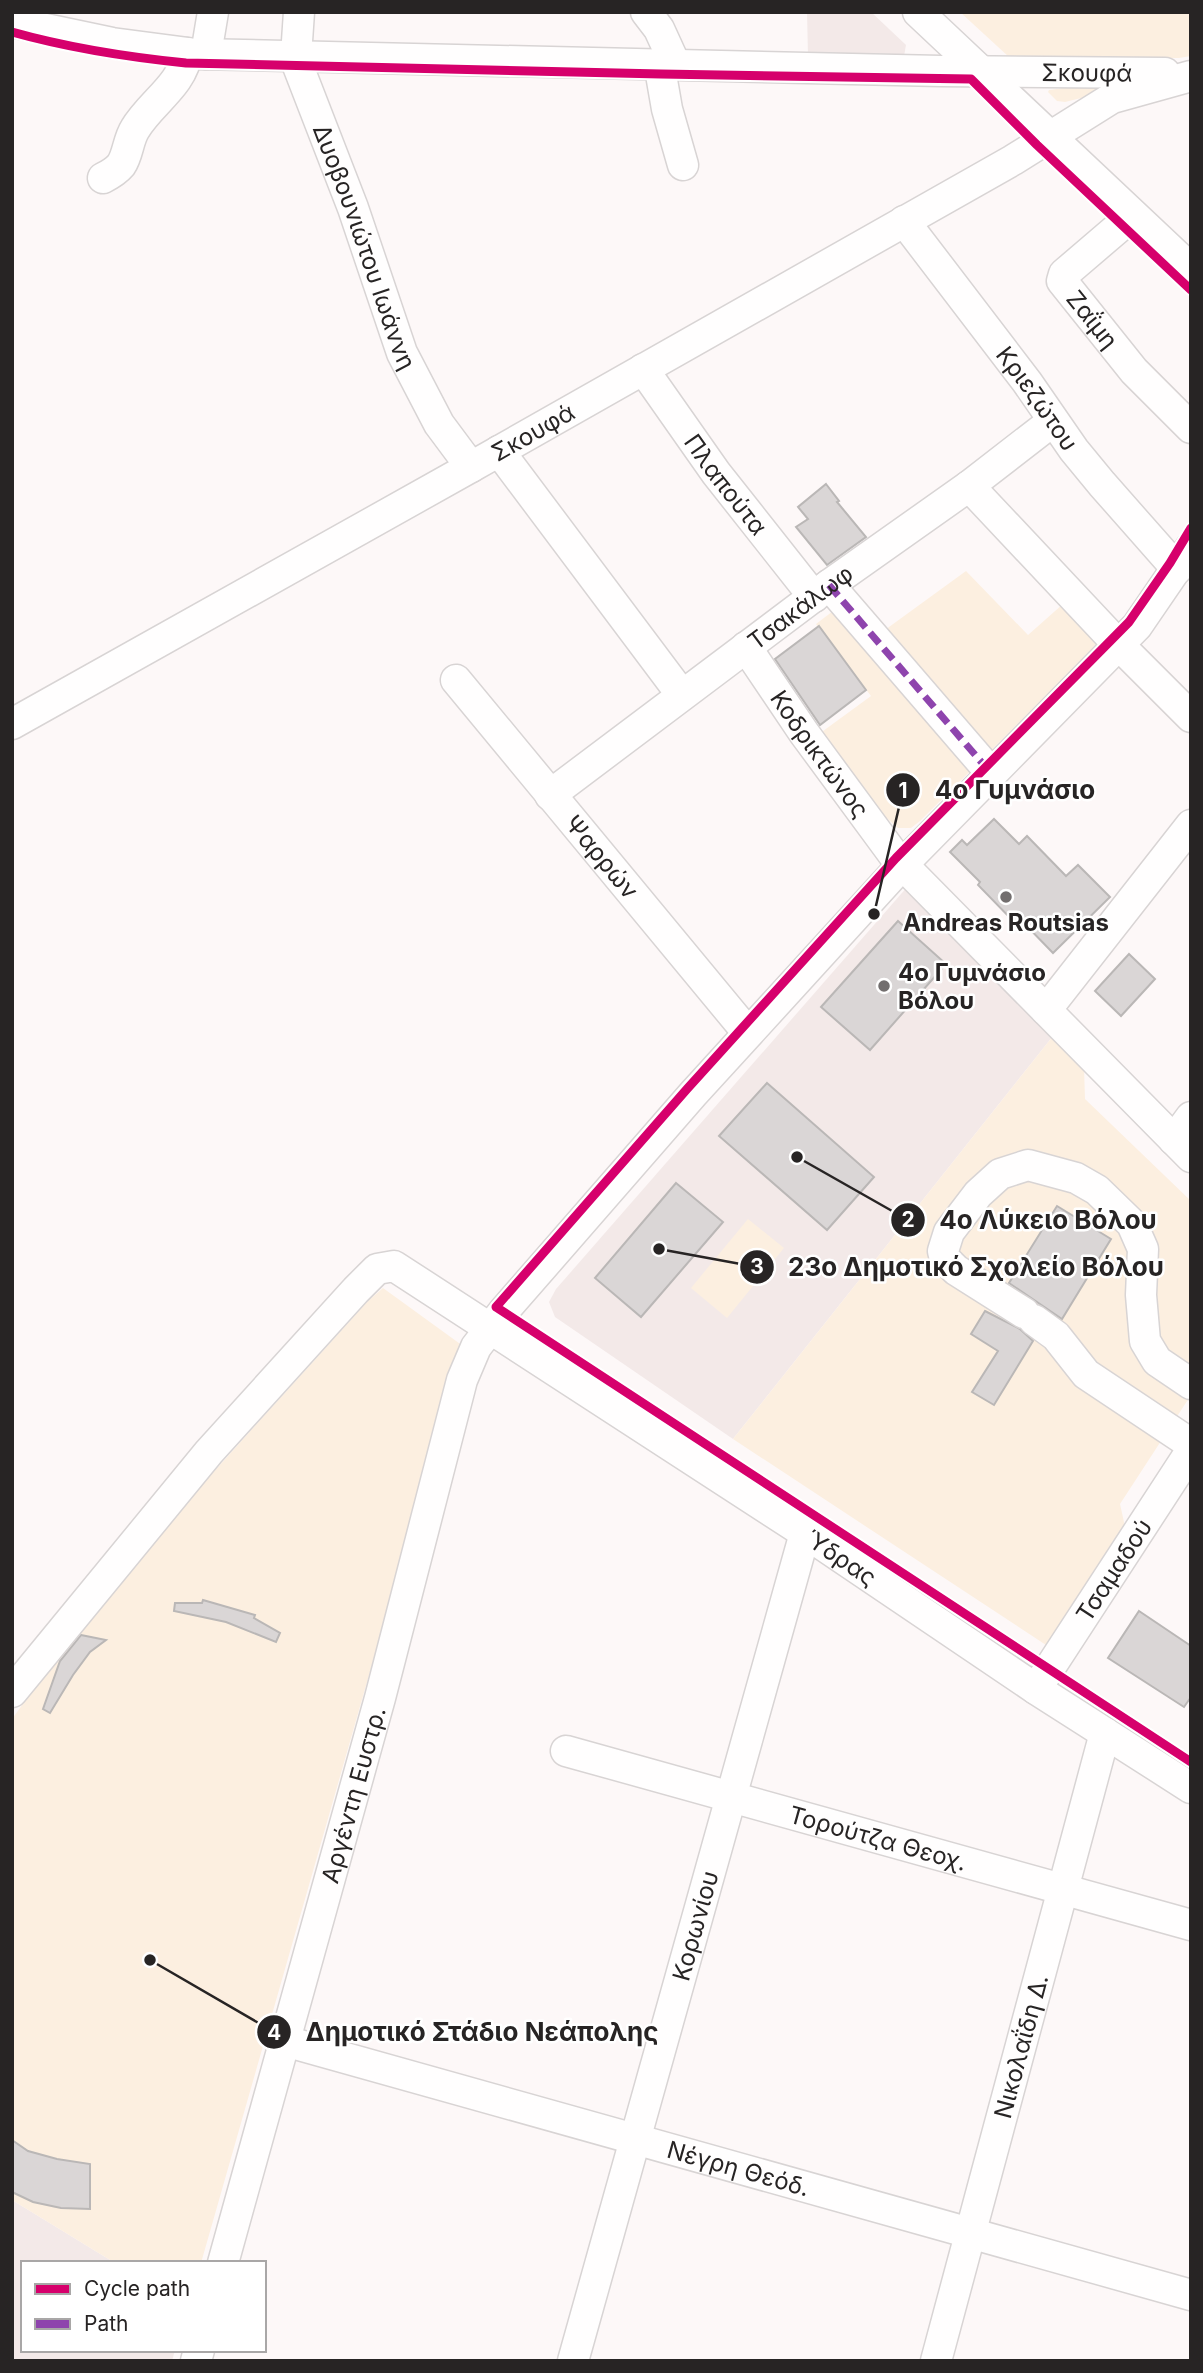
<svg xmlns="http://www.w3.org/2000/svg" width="1203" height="2373" font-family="Inter,sans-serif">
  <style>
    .built { fill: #f3e9e8 }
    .green { fill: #fcefe0 }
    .building { fill: #dad6d6; stroke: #bab7b6; stroke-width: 2 }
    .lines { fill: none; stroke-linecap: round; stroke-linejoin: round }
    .minor-casing { stroke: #d8d4d4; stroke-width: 33 }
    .minor { stroke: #fffefe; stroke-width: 30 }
    .quiet { stroke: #8e44ad; stroke-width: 7; stroke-dasharray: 14 7; stroke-linecap: butt }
    .cycleway-casing { stroke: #fff; stroke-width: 13 }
    .cycleway { stroke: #d6006c; stroke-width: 9 }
    .poi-dot { fill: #726e6e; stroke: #fff; stroke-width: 2.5 }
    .labels { text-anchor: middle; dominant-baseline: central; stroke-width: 5; stroke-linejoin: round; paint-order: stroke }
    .street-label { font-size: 24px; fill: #272424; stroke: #fff }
    .poi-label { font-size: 24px; font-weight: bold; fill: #272424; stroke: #fff }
    .leader { fill: none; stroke: #272424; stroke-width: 2.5 }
    .callout-dot { fill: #272424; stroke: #fff; stroke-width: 2.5 }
    .mark-label { font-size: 21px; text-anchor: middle; font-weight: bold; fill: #fff }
    .callout-label { font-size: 26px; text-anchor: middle; font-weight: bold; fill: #272424; stroke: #fff; stroke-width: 5; stroke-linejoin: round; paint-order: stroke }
  </style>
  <rect width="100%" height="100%" fill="#fdf8f8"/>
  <g class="built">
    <polygon points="807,12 871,12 906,45 904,56 808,56"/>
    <polygon points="908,886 1053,1036 733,1439 555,1317 549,1302 556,1289"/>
    <polygon points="12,2200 115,2263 23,2263 23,2350 175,2350 172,2361 12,2361"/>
  </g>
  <g class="green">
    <polygon points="960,12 1191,12 1191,56 1179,58 1009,57"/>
    <polygon points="1088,85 1109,86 1109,91 1065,102 1057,101 1048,92 1049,90"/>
    <polygon points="966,571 1028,635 1063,604 1100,642 920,821 911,828 898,828 883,815 819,734 871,696 816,624 837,608 867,643"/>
    <polygon points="1053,1036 1084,1067 1085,1099 1191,1201 1191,1395 1120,1504 1126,1531 1049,1647 733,1439"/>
    <polygon points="748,1219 784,1248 727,1318 691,1288"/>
    <path d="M383,1288L463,1346L201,2263H115L12,2200V1719C119,1570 246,1437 368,1301Z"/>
  </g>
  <g class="building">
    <polygon points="826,484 839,501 837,502 866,537 827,565 796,527 808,519 798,507"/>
    <polygon points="819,626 866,690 820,725 775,659"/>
    <polygon points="994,819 1019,844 1027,836 1066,876 1078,865 1110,897 1053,953 1021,920 1017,925 978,885 980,882 950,852 962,840 967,845"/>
    <polygon points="898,921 946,964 870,1050 821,1007"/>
    <polygon points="1129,954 1155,979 1121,1016 1095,991"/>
    <polygon points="767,1083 874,1177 827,1230 719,1136"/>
    <polygon points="676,1183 723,1222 641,1317 595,1278"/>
    <polygon points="1057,1206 1111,1239 1062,1319 1009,1283"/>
    <polygon points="985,1311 1020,1329 1033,1341 994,1405 972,1392 998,1351 971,1334"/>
    <polygon points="203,1600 255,1615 254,1618 280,1633 276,1642 226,1622 174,1611 175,1603 202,1603"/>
    <polygon points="1139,1611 1191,1646 1191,1697 1184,1707 1108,1658"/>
    <polygon points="81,1635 106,1640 90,1652 73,1675 50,1713 43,1709 60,1661"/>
    <polygon points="12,2140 28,2151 57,2159 90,2164 90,2209 61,2208 33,2202 12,2192"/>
  </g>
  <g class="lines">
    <g class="minor-casing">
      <g id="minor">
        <path id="s1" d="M299,12L296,56L298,66L353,208L402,353L439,424L471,467"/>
        <polyline points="646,12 659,29 675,64"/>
        <polyline points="918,12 1191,269"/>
        <path id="s2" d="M12,22L112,43L196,54L941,71L1165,73"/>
        <polyline points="206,54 213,12"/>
        <polyline points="659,63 667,109 683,165"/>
        <path d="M103,178C109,175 116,171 121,165C128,155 128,140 135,129C150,103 183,85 187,53"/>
        <path id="s3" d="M1133,215L1064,274L1062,281L1134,371L1191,428"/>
        <path id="s4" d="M904,221L1027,382L1074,450L1102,484L1177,569"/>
        <path id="s5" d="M643,369L716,473L814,597"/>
        <polyline points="499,451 682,695"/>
        <polyline points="969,486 1113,639 1191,717"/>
        <polyline points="829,585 992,774"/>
        <path id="s6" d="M746,647L804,733L896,858L1191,1157"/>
        <path id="s7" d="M456,680L748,1033"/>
        <path id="s8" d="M12,724L471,467L1013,160L1112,98L1191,76"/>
        <path id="s9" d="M550,795L829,585L969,486L1053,421"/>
        <polyline points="1046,1010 1191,825"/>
        <polyline points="1174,1140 1191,1117"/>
        <polyline points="1024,1313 956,1270 945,1259 943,1251 949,1232 978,1194 1000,1174 1028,1165 1076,1178 1097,1190 1132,1224 1143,1249 1141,1295 1145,1341 1157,1361 1191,1384"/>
        <polyline points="1034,1320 1056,1336 1086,1374 1191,1444"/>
        <path id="s10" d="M1036,1689L1191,1451"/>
        <path id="s11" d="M12,1692L209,1452L356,1290L377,1269L394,1266L805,1533L1036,1689L1191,1788"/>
        <path id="s12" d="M566,1751L1191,1925"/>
        <path id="s13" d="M285,2041L1191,2295"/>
        <path id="s14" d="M223,2263L380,1698L462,1380L476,1347L503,1312L693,1094L902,865L1137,626L1191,547"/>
        <polyline points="196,2361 199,2350"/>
        <path id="s15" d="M573,2361L805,1533"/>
        <path id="s16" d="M936,2361L1105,1733"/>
      </g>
    </g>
    <use href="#minor" class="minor"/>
    <polyline class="quiet" points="829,585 989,771"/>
    <g class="cycleway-casing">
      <g id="cycleway">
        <path d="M12,32C69,48 127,57 186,63L661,74L971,79L1037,145L1191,290"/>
        <polyline points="1191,528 1170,563 1129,622 896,858 687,1089 496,1307 1191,1762"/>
      </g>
    </g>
    <use href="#cycleway" class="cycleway"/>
  </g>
  <g class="poi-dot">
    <circle cx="1006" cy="897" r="7"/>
    <circle cx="884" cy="986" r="7"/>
  </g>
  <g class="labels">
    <g class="street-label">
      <text stroke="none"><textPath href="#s2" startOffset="1078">Σκουφά</textPath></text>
      <text stroke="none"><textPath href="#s1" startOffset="247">Δυοβουνιώτου Ιωάννη</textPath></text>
      <text stroke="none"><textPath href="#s3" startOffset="147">Ζαΐμη</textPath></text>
      <text stroke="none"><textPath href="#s4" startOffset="222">Κριεζώτου</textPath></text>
      <text stroke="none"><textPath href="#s8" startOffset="597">Σκουφά</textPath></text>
      <text stroke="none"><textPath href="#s5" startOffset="142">Πλαπούτα</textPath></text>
      <text stroke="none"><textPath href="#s9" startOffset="313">Τσακάλωφ</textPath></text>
      <text stroke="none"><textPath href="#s6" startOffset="130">Κοδρικτώνος</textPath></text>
      <text stroke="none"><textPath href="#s7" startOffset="229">Ψαρρών</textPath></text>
      <text stroke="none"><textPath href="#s11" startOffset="1110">Ύδρας</textPath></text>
      <text stroke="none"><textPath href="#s10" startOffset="142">Τσαμαδού</textPath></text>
      <text stroke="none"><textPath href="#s14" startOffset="486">Αργέντη Ευστρ.</textPath></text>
      <text stroke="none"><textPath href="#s12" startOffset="324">Τορούτζα Θεοχ.</textPath></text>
      <text stroke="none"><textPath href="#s15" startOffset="452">Κορωνίου</textPath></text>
      <text stroke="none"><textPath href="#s16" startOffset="326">Νικολαΐδη Δ.</textPath></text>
      <text stroke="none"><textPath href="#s13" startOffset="471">Νέγρη Θεόδ.</textPath></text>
    </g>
    <g class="poi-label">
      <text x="1006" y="922">Andreas Routsias</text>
      <text x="898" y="972" text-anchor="start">4ο Γυμνάσιο<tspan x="898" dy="28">Βόλου</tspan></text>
    </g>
  </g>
  <path class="leader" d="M874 914L903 790M797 1157L908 1220M659 1249L757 1267M150 1960L274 2032"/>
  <g class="callout-dot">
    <circle cx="874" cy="914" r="7"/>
    <circle cx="797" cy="1157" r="7"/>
    <circle cx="659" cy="1249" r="7"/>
    <circle cx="150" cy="1960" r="7"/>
    <circle cx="903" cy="790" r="18"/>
    <circle cx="908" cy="1220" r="18"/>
    <circle cx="757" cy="1267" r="18"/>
    <circle cx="274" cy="2032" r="18"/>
  </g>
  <g class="mark-label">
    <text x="903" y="798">1</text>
    <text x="908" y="1227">2</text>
    <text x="757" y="1274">3</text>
    <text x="274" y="2040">4</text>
  </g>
  <g class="callout-label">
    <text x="1015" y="799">4ο Γυμνάσιο</text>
    <text x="1048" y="1229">4ο Λύκειο Βόλου</text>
    <text x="976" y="1276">23ο Δημοτικό Σχολείο Βόλου</text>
    <text x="482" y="2041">Δημοτικό Στάδιο Νεάπολης</text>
  </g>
  <rect width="1203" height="2373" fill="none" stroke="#272424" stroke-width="28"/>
  <rect x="21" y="2261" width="245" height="91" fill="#ffffff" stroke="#a9a7a7" stroke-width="2"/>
  <rect x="35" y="2284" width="35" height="10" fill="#d6006c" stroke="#a9a7a7" stroke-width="2"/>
  <text x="84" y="2296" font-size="21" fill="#272424">Cycle path</text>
  <rect x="35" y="2319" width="35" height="10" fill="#8e44ad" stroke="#a9a7a7" stroke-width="2"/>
  <text x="84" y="2331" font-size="21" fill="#272424">Path</text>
</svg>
